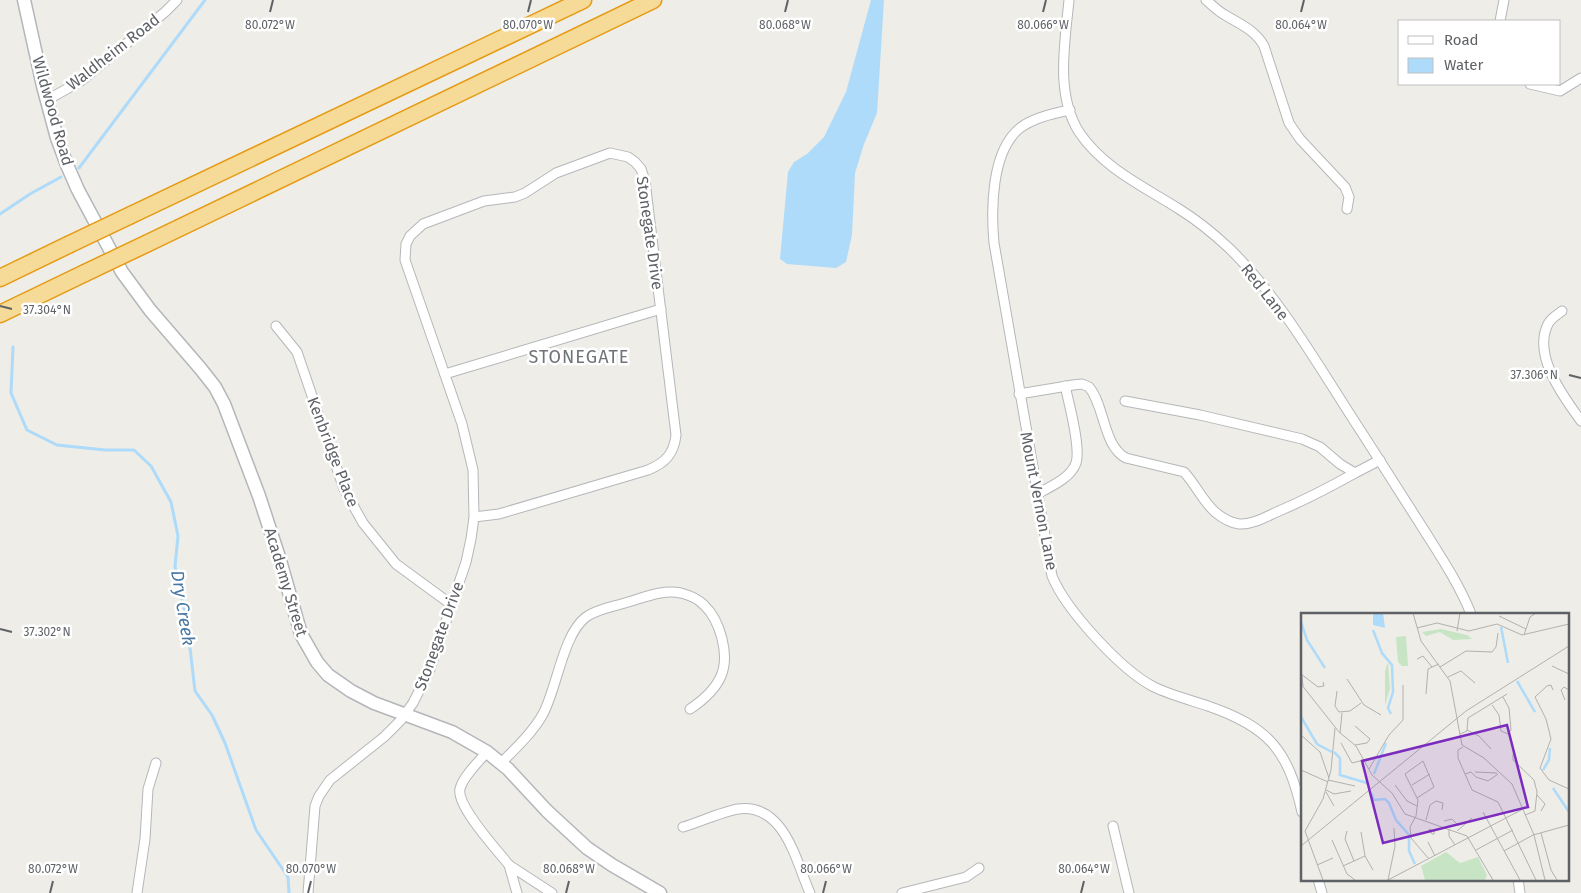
<svg xmlns="http://www.w3.org/2000/svg" width="1581" height="893" font-family="'Fira Sans',sans-serif">
  <style>
    .water { fill: #addbf9 }
    .lines { fill: none; stroke-linecap: round; stroke-linejoin: round }
    .stream { stroke: #addbf9; stroke-width: 3 }
    .street-casing { stroke: #b4b7ba; stroke-width: 11 }
    .secondary-casing { stroke: #b3b6ba; stroke-width: 15 }
    .highway-casing { stroke: #e59a11; stroke-width: 19 }
    .street { stroke: #fff; stroke-width: 9 }
    .secondary { stroke: #fff; stroke-width: 12 }
    .highway { stroke: #f5da98; stroke-width: 16 }
    .highway-bridge-casing { stroke: #e59a11; stroke-width: 19; stroke-linecap: butt }
    .highway-bridge { stroke: #f5da98; stroke-width: 16 }
    .ticks { fill: none; stroke: #5e6266; stroke-width: 2 }
    .labels { text-anchor: middle; dominant-baseline: central; stroke-width: 5; stroke-linejoin: round; paint-order: stroke }
    .street-label { font-size: 16px; fill: #5e6266; stroke: #fff }
    .neighbourhood-label { font-size: 18px; letter-spacing: 1px; fill: #6f7478; stroke: #fff }
    .water-label { font-size: 18px; font-style: italic; fill: #4777a2; stroke: #fff }
    .inset-river { fill: none; stroke: #addbf9; stroke-width: 2.5 }
    .inset-road { fill: none; stroke: #b1b1af; stroke-width: 1 }
    .view { fill: #7b2cbf; fill-opacity: 0.15; stroke: #7b2cbf; stroke-width: 2.5 }
    .inset-edge { fill: none; stroke: #5e6266; stroke-width: 2.5 }
    .ticks-label { font-size: 12px; text-anchor: middle; fill: #5e6266; stroke: #fff; stroke-width: 5; stroke-linejoin: round; paint-order: stroke }
  </style>
  <rect width="100%" height="100%" fill="#efede7"/>
  <polygon class="water" points="871,0 884,0 877,113 864,144 855,173 852,235 846,262 836,268 787,264 780,259 788,172 794,162 807,154 824,137 846,92"/>
  <g class="lines">
    <g class="stream">
      <polyline points="79,168 205,0"/>
      <polyline points="0,214 30,194 61,177"/>
      <polyline points="13,347 11,393 27,430 57,445 105,450 134,450 151,466 171,502 178,536 175,566 187,622 195,691 212,715 225,743 256,830 288,877 289,893"/>
    </g>
    <g class="street-casing">
      <g id="street">
        <path d="M1069,0C1065,42 1055,94 1079,132C1103,168 1143,186 1179,209C1197,220 1214,234 1230,249C1283,301 1323,374 1364,436C1384,467 1404,499 1424,530C1441,557 1459,584 1471,614"/>
        <path d="M1206,0C1212,5 1218,11 1225,15C1240,24 1255,30 1264,46L1289,123L1300,139L1345,187L1349,197L1347,209"/>
        <polyline points="1500,21 1504,0"/>
        <polyline points="1530,84 1560,91 1581,78"/>
        <polyline points="47,100 81,81 165,12 177,0"/>
        <path d="M1070,110C1054,113 1033,118 1020,128C991,151 991,210 994,243L1052,576C1066,610 1121,670 1154,687C1171,695 1190,700 1208,706C1269,727 1288,750 1302,812"/>
        <path d="M1562,311C1557,315 1551,318 1548,324C1532,356 1564,397 1581,421"/>
        <polyline points="276,326 297,352 344,489 363,523 396,564 452,605"/>
        <polyline points="445,374 661,309"/>
        <path d="M1019,394L1073,385L1082,384L1089,387C1105,406 1103,446 1126,458L1184,472C1196,485 1202,500 1215,512C1221,517 1231,523 1239,524C1253,525 1267,516 1279,511C1305,500 1330,487 1355,473"/>
        <polyline points="1125,401 1200,415 1302,439 1320,447 1340,464 1355,473 1380,460"/>
        <path d="M1037,494C1050,487 1071,478 1076,463C1081,448 1069,403 1065,386"/>
        <path d="M487,752C479,761 462,778 460,789C456,806 498,851 509,865"/>
        <path d="M501,763C516,748 533,732 543,714C557,688 563,634 586,617C597,609 612,607 625,603C643,598 662,589 681,593C689,595 698,599 704,605C720,620 730,655 721,676C715,690 702,701 690,709"/>
        <polyline points="1113,826 1129,893"/>
        <path d="M683,827C700,822 721,812 738,809C785,803 796,862 810,893"/>
        <polyline points="1318,879 1322,893"/>
        <polyline points="1518,879 1520,893"/>
        <polyline points="137,893 145,839 148,789 156,763"/>
        <path d="M308,893L315,806L319,796L330,780L384,737L401,720L413,703L430,669L466,562L471,539L474,517L473,470L462,424L405,260L406,244L410,236L423,224L484,201L515,197L525,193L556,173L610,153L628,157L635,162L641,169L645,181L676,435C674,454 665,463 648,470L499,514L474,517"/>
        <polyline points="517,893 509,865 552,893"/>
        <polyline points="902,893 966,877 979,868"/>
      </g>
    </g>
    <g class="secondary-casing">
      <polyline id="secondary" points="24,0 43,86 57,138 67,165 78,190 122,272 150,310 200,368 215,387 224,404 259,496 279,557 301,634 317,662 328,675 351,691 374,703 452,732 487,752 508,769 547,811 587,848 612,865 660,893"/>
    </g>
    <g class="highway-casing">
      <g id="highway">
        <polyline points="131,215 583,0"/>
        <polyline points="148,243 653,0"/>
        <polyline points="0,278 68,245"/>
        <polyline points="0,314 85,273"/>
      </g>
    </g>
    <use href="#street" class="street"/>
    <use href="#secondary" class="secondary"/>
    <use href="#highway" class="highway"/>
    <g class="highway-bridge-casing">
      <g id="highway-bridge">
        <polyline points="68,245 131,215"/>
        <polyline points="85,273 148,243"/>
      </g>
    </g>
    <use href="#highway-bridge" class="highway-bridge"/>
  </g>
  <path class="ticks" d="M270,12L273,0M528,12L531,0M785,12L788,0M1043,12L1046,0M1301,12L1304,0M0,306L12,309M1569,375L1581,378M0,629L12,632M50,893L53,881M308,893L311,881M566,893L569,881M823,893L826,881M1081,893L1084,881"/>
  <g class="labels">
    <g class="street-label">
      <text transform="translate(113 52) rotate(-38)">Waldheim Road</text>
      <text transform="translate(53 111) rotate(74)">Wildwood Road</text>
      <text transform="translate(650 233) rotate(82)">Stonegate Drive</text>
      <text transform="translate(1265 292) rotate(52)">Red Lane</text>
      <text transform="translate(333 452) rotate(69)">Kenbridge Place</text>
      <text transform="translate(1039 501) rotate(79)">Mount Vernon Lane</text>
      <text transform="translate(286 582) rotate(73)">Academy Street</text>
      <text transform="translate(439 636) rotate(-70)">Stonegate Drive</text>
    </g>
    <g class="neighbourhood-label">
      <text x="579" y="357">STONEGATE</text>
    </g>
    <g class="water-label">
      <text transform="translate(183 608) rotate(81)">Dry Creek</text>
    </g>
  </g>
  <g transform="translate(1301 613)">
    <rect width="268" height="268" fill="#efede7"/>
    <path d="M140,16L166,22L171,26L152,27L139,19L125,23L121,19ZM105,23L107,53H101L97,49L95,24ZM87,49L89,76L84,92V58ZM145,239L159,250L177,244L186,262L184,267H124L120,253Z" fill="#c7e5c5"/>
    <path d="M72,0H82L84,15L72,12Z" fill="#addbf9"/>
    <path class="inset-river" d="M0,9L6,27L24,55M200,14L207,50M72,17L81,40L91,52L92,79L87,95L90,101M216,68L234,99M0,104L16,131L31,139M33,139L39,145V162L66,170M242,157L248,147L249,135M73,161L85,130M252,175L268,199M70,180L73,187L84,186L88,190L95,207L108,222V238L114,251"/>
    <path class="inset-road" d="M112,0L120,28L149,68L161,132L183,145L211,171L233,222L244,267M198,3L225,16M116,15L136,10L168,18L196,11L221,22L268,11M156,18L159,0M223,22L229,4L235,0M116,46L122,43L131,54L138,51M251,53L268,61M139,54L165,38L191,39L195,34L197,20M0,56L2,73M0,61L17,74L23,73L22,69M147,64L160,58L174,70M46,66L63,92L80,102M0,71L38,119L55,133L71,162L91,180L104,201L166,223L192,267M252,77L250,72L246,73L234,84L245,106L250,126L239,155L248,167L268,176M36,78L34,93L38,99L49,98L60,90M125,81L127,56L131,54M264,87L260,77L263,74L268,77M191,92L198,102L200,118L207,121L210,117L208,95L202,84M166,117L178,123L190,136M39,120L41,100M159,121L166,118L167,105L206,81M0,122L19,139L28,165M40,130L51,150L63,147M54,132L66,130L69,126L54,113M162,134L157,137V145L171,177L197,189L235,267M212,141V147L233,167L236,179L234,198L224,202M68,156L88,122L102,107V72M0,157L27,169M174,159L196,160M164,161L170,159L175,164L187,168L197,161M27,167L54,173M94,172L106,188L116,193M111,172L129,161M25,177L33,181L50,178M25,179L33,193M236,182L244,191L240,198M116,185L133,174L122,148L104,161L117,187L115,203L109,214L110,225L128,246M182,199L219,267M125,207L129,192L135,188L142,190L141,197M143,208L151,206L158,213M128,216L133,218V221H131ZM148,216V223L154,232M46,218L44,226L53,248M156,218L171,205M240,220L250,257L256,267M31,227L46,261L54,267M127,229L134,243M0,233L165,98L268,33M175,237L212,217M203,238L232,222L268,212M64,243L72,257M16,252L32,245M42,253L64,243L60,219M22,267L4,218L22,186L30,157L34,115M87,267L222,196M87,267L94,233L93,215"/>
    <path class="view" d="M206,112L227,194L82,230L61,148Z"/>
    <rect width="268" height="268" class="inset-edge"/>
  </g>
  <g class="ticks-label">
    <text x="270" y="29">80.072°W</text>
    <text x="528" y="29">80.070°W</text>
    <text x="785" y="29">80.068°W</text>
    <text x="1043" y="29">80.066°W</text>
    <text x="1301" y="29">80.064°W</text>
    <text x="47" y="314">37.304°N</text>
    <text x="1534" y="379">37.306°N</text>
    <text x="47" y="636">37.302°N</text>
    <text x="53" y="873">80.072°W</text>
    <text x="311" y="873">80.070°W</text>
    <text x="569" y="873">80.068°W</text>
    <text x="826" y="873">80.066°W</text>
    <text x="1084" y="873">80.064°W</text>
  </g>
  <rect x="1398" y="20" width="162" height="65" fill="#ffffff" stroke="#bfc0c2"/>
  <rect x="1408" y="36" width="25" height="8" fill="#ffffff" stroke="#bfc0c2"/>
  <text x="1444" y="45" font-size="15" fill="#5e6266">Road</text>
  <rect x="1408" y="58" width="25" height="15" fill="#addbf9" stroke="#bfc0c2"/>
  <text x="1444" y="70" font-size="15" fill="#5e6266">Water</text>
</svg>
